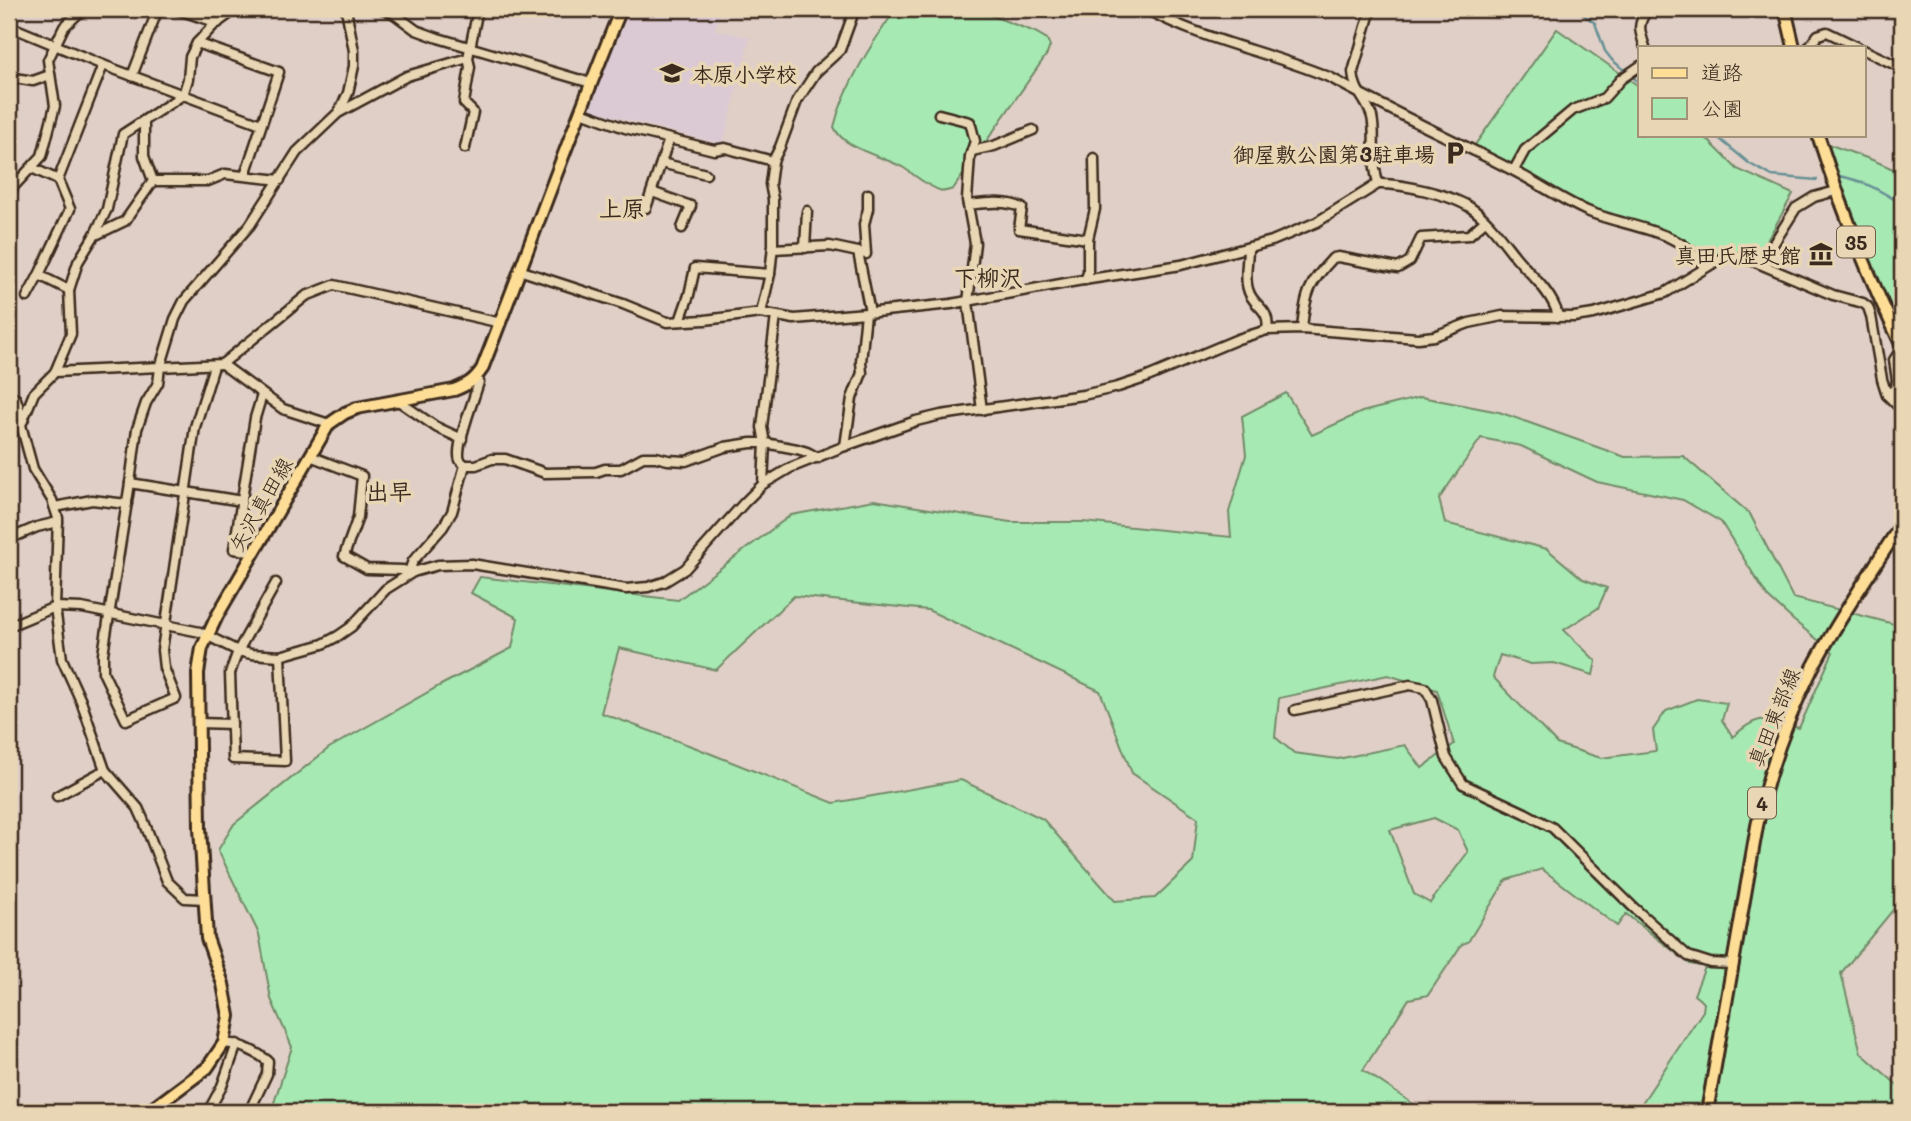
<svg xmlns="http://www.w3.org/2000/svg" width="1911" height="1121" font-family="Mali,'Klee One',sans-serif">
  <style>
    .built { fill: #dbcad3 }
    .green { fill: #a7e9b3; stroke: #718a68; stroke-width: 2; fill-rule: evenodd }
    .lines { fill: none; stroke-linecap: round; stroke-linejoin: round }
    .stream { stroke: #689195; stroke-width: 2.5 }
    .minor-casing { stroke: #3b2a1e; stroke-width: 13 }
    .major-casing { stroke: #3b2a1e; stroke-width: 16 }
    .minor { stroke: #e8d6b4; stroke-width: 8 }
    .major { stroke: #fedd96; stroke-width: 10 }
    .labels { text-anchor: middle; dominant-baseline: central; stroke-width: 7; stroke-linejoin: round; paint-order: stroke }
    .shield { fill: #e8d6b4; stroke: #6f5e4b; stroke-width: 2 }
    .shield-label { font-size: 19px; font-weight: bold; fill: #3b2a1e }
    .poi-label { font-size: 21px; font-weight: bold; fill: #3b2a1e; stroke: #e8d6b4; text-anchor: end }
    .street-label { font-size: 21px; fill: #3b2a1e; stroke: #e8d6b4 }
    .neighbourhood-label { font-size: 23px; font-weight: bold; fill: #3b2a1e; stroke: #e8d6b4 }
  </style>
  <rect width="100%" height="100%" fill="#e0cfc6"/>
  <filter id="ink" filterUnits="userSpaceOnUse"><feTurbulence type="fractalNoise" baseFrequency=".0143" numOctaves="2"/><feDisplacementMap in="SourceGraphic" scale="14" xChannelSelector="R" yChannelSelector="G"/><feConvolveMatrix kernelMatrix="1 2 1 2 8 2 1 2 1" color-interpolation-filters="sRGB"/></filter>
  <g filter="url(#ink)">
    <polygon class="built" points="626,9 720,9 715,30 750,37 723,145 589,110"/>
    <g class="green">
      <path d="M896,9H974L1035,32L1047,39L1050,46L1047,54L953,189C949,190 946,192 942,191C928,187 916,176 904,168C884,156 844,150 834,127C844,86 872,43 896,9Z"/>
      <polygon points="1557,29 1640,87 1640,135 1703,135 1737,169 1793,194 1759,255 1749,256 1726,251 1705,261 1686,240 1652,227 1588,208 1475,145"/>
      <path d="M1828,144L1875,161L1902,173V328C1871,270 1850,207 1828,144Z"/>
      <path d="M1286,393L1312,435L1362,412L1421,397L1499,412L1625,457L1683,456L1750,514L1793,598L1902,626V899L1841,973L1861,1053L1902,1089V1112H1636L1703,1011L1704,1003L1694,995L1705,967L1690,964L1626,914L1617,926L1542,869L1506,880L1468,942L1462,944L1428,995L1409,999L1363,1070L1425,1112H271L292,1047L271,999L259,934L218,850L234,824L329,748L439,686L512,648L518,618L471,593L480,577L678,600L791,515L874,500L1010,522H1083L1231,537L1229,512L1246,455L1242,416ZM1481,438L1521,446L1597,482L1683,500L1721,522L1767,596L1793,620L1833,652L1799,728C1766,719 1760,712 1733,737L1722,720L1727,703L1697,699L1666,711L1653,730L1656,751L1601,758L1557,744L1493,677L1500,655L1531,664L1554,663L1593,675L1596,661L1564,630L1598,608L1607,588L1583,579L1547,549L1445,523L1439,499ZM794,596L928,610L1100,691L1132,773L1198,818L1193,862L1155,898L1115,901L1043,819L961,780L834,803L694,747L601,713L619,648L716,670ZM1388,675L1437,690L1454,744L1422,768L1405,745L1338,759L1294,753L1275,737L1279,698ZM1434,818L1458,830L1468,852L1430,903L1414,894L1390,830Z"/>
    </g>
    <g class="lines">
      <g class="stream">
        <polyline points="1576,9 1595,23 1605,51 1612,60 1640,83"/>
        <polyline points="1715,135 1750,164 1772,176 1817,180"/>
        <path d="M1839,176C1863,180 1881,191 1902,204"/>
      </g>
      <g class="minor-casing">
        <g id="minor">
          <polyline points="176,9 218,23"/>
          <polyline points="382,9 393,13 416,30 438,38 591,83"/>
          <path d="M1146,9C1204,41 1270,52 1331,78C1390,111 1452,139 1512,170C1538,183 1562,200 1587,211C1627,228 1680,228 1705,267"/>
          <path d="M1371,9L1353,72C1354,92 1367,100 1372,117C1375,130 1373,143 1374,156C1374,166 1376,175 1378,184"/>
          <polyline points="9,26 103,65 261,124"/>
          <polyline points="197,43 279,72 245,175"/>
          <path d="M1645,47C1639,30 1637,24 1648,9"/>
          <polyline points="1809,47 1818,35 1827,32 1858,47"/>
          <polyline points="1864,50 1902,68"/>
          <polyline points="132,76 158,9"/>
          <polyline points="9,77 33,81 50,75"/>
          <polyline points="340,112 407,76 468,58 478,9"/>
          <polyline points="581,112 625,128 658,136 714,150 725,148 773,161"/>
          <polyline points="939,114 970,122 975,141 970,156 967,200 975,243 968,302 982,410"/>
          <polyline points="144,121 144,156 153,181"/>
          <polyline points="465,148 473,112 464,103 470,67 468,58"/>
          <polyline points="972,151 994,146 1033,130"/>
          <polyline points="661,163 706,174"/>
          <polyline points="32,168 58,180"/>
          <polyline points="1514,170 1525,150 1573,110 1604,98 1621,79 1640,66"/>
          <polyline points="652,192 691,206 682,228"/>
          <path d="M968,205C985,203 1007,200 1022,208L1019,229L1088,239"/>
          <polyline points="646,208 669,139"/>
          <polyline points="9,225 10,194 14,186 42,156 55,106 48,60 64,27 83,9"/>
          <polyline points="94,236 125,221 153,181 208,181 225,174 280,180"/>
          <polyline points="805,248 807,211"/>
          <path d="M1248,248C1248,261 1244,277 1248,289C1252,307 1271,307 1267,330"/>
          <polyline points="773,249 830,246 858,252 870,312"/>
          <polyline points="858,252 866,254 864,224 868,209 868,194"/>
          <polyline points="1753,261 1833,295 1863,303 1868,307 1871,316 1882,379 1887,395 1902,410"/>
          <path d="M519,270L623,304L667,322L705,320L761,313L794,319L866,313L951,304L1077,281L1181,265L1272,241L1317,222L1378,184C1401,183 1452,195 1471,208C1488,219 1502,240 1515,256C1528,272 1547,288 1555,307C1557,310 1557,313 1558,317"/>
          <polyline points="1085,280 1088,273 1088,239 1095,209 1094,158"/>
          <polyline points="69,290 39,275 70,209 58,180 103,65"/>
          <polyline points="27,297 39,275"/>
          <polyline points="761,313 770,274 773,245 773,199 770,184 773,161 780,147 797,101 816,72 840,50 855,9"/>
          <polyline points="680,321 689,295 695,268 770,274"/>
          <path d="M1302,329C1305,294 1309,283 1333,258L1338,257L1398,268L1410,261L1421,238L1469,235L1485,221"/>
          <polyline points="222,364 283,409 329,424"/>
          <polyline points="214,366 195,427 162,650 164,668 176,698 126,720 103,672 103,654 130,483 137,429 146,403 158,383 160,368 175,319 184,301 250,225 297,152 338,113 342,106 348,93 354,66 354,51 346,9"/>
          <polyline points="55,372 222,364 306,296 334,285 501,323"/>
          <polyline points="9,395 16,399 23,420"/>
          <polyline points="1887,395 1896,388 1897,380 1894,360 1902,348"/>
          <polyline points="397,400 436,427 462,439"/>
          <polyline points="845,446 852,398 862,373 861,362 866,313"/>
          <path d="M310,456L362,476L358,517L344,556L367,569L402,570L413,572L411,566L413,561L443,527L452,512L465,465C461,461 459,461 459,455C458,439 474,399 479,382L476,378"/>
          <polyline points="465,465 476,465 492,459 505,459 545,473 596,472 605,469 621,469 643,457 656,457 668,460 686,461 725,447 751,443 765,443 797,449 807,452 818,458"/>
          <polyline points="130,483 242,501"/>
          <polyline points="763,484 765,443 762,427 776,316"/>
          <polyline points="55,507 92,500 127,504"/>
          <polyline points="9,539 37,527 58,522"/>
          <polyline points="254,552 234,549 255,418 262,395"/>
          <polyline points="276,583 238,651 230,673 233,759 285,761 280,656"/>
          <path d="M9,626L55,607L82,608L200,632L238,651L251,654L280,656L323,644L338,636L351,627L386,589L413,572L438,565L472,564L626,589L648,587L664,582L685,569L744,503L763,484L775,477L790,468L845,446L916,421L941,415L1083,395L1118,387L1145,378L1238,339L1267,330L1302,329L1418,338L1434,336L1469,323L1502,316L1574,317L1594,314L1665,293L1725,256C1741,256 1754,267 1767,254L1796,208L1814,197L1836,191"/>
          <polyline points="1295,710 1410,685 1425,688 1432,700 1446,757 1463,784 1525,813 1553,828 1633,907 1688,956 1710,963 1732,964"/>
          <polyline points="199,723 232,724"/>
          <polyline points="57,796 105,770"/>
          <polyline points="205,899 185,898 167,881 143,819 138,808 105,770 81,701 62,659 55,607 58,518 52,500 33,469 21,425 34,393 55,372 71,334 69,290 78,262 94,236 107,209 123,134 183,95 188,79 190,57 197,43 214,25 228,15 232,9"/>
          <path d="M224,1043C241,1044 255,1051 268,1061L267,1074L249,1112"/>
          <polyline points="534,1111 534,1112"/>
          <polyline points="208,1112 222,1086 237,1044"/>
        </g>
      </g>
      <g class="major-casing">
        <g id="major">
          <polyline points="1785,9 1794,47"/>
          <path d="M1818,135C1841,207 1869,278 1902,346"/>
          <path d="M148,1112L207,1068L224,1043L229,1016L223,984L207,938L200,828L198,673L202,648L217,616L329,424L345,413L357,408L454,390C467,385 474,381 482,369C529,249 572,128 621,9"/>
          <path d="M1707,1112L1757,826C1768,771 1787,719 1812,669C1838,619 1872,571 1902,523"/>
        </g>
      </g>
      <use href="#minor" class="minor"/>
      <use href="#major" class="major"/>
    </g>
  </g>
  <defs>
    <g id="school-bare" transform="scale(1.89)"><path d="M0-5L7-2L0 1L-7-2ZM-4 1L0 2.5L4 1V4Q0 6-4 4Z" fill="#3b2a1e" stroke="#e8d6b4" stroke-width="2.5" paint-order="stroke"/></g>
    <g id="parking-bare" transform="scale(1.89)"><path d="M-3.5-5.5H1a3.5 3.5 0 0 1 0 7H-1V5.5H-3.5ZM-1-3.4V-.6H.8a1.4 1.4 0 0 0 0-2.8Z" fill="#3b2a1e" stroke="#e8d6b4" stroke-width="2.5" paint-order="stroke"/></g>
    <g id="museum-bare" transform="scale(1.89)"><path d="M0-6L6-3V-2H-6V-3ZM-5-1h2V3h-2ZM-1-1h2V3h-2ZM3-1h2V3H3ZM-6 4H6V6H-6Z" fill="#3b2a1e" stroke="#e8d6b4" stroke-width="2.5" paint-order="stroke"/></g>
  </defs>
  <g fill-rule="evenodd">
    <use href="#school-bare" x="672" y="73"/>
    <use href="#parking-bare" x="1455" y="153"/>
    <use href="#museum-bare" x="1821" y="254"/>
  </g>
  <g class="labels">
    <g class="shield">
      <rect x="1837" y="226.5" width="38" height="31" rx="5"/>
      <rect x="1748" y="787.5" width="28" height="31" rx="5"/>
    </g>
    <g class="shield-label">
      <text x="1856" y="242">35</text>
      <text x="1762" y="803">4</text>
    </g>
    <g class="poi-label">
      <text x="692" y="73" text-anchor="start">本原小学校</text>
      <text x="1435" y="153">御屋敷公園第3駐車場</text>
      <text x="1801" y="254">真田氏歴史館</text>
    </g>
    <g class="street-label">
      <text transform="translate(260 504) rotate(-60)">矢沢真田線</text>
      <text transform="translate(1773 717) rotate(-68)">真田東部線</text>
    </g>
    <g class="neighbourhood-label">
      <text x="622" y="208">上原</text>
      <text x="988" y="277">下柳沢</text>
      <text x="389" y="491">出早</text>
    </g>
  </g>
  <rect width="1911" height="1121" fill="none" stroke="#e8d6b4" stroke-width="35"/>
  <rect x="18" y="18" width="1876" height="1086" fill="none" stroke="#3b2a1e" stroke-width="2.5" filter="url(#ink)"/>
  <rect x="1638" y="46" width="228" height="91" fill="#e8d6b4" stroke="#a39178" stroke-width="2"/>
  <rect x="1652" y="68" width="35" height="10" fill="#fedd96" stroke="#a39178" stroke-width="2"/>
  <text x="1701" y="80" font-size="21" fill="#3b2a1e">道路</text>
  <rect x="1652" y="98" width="35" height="21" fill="#a7e9b3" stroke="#a39178" stroke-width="2"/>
  <text x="1701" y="116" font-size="21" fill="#3b2a1e">公園</text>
</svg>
